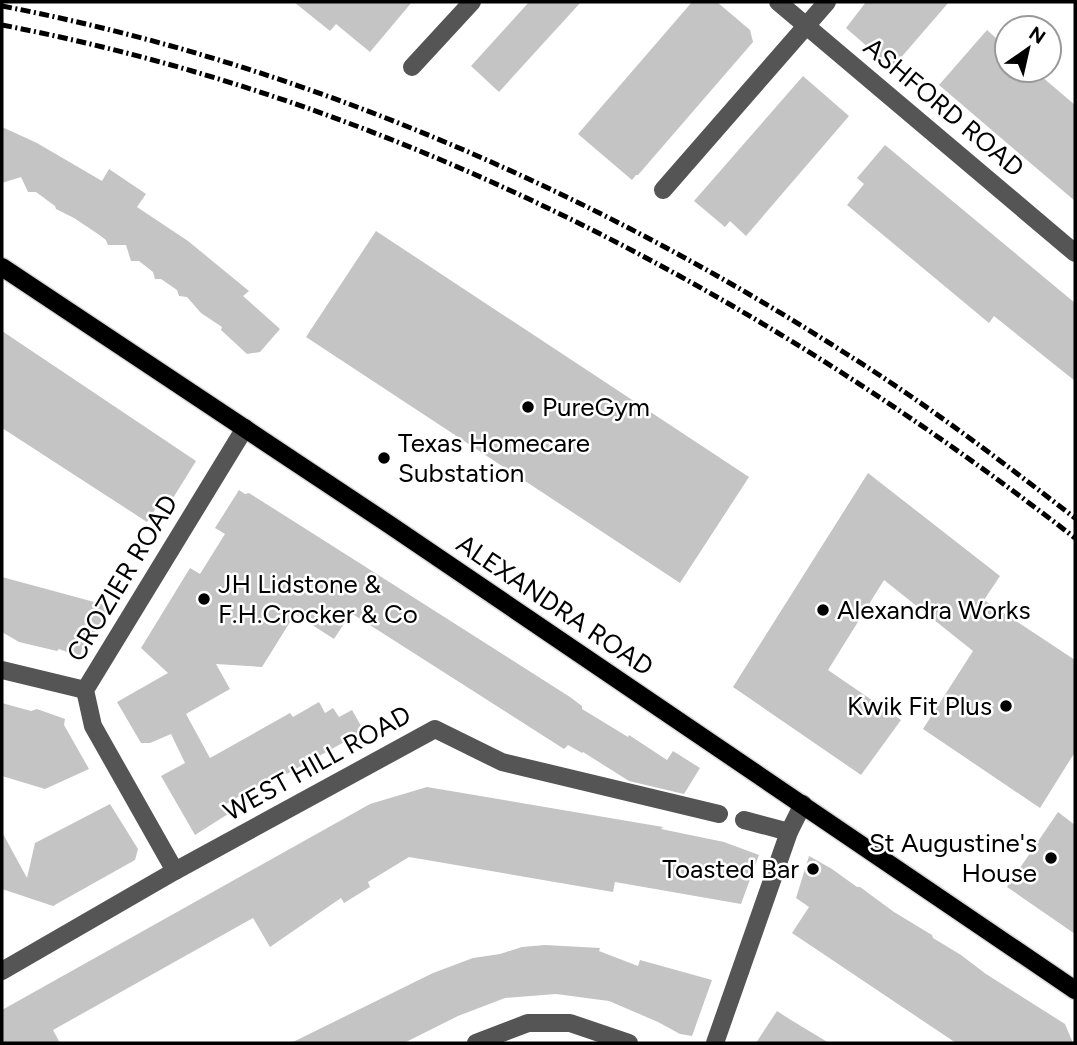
<svg xmlns="http://www.w3.org/2000/svg" width="1077" height="1045" font-family="Figtree,sans-serif">
  <style>
    .building { fill: #c4c4c4 }
    .lines { fill: none; stroke-linecap: round; stroke-linejoin: round }
    .major-casing { stroke: #dbdbdb; stroke-width: 21 }
    .minor { stroke: #555; stroke-width: 18 }
    .major { stroke: #000; stroke-width: 18 }
    .rail { stroke: #000; stroke-width: 5; stroke-dasharray: 10 3.5 2 3.5; stroke-linecap: butt }
    .poi-dot { fill: #000; stroke: #fff; stroke-width: 2.5 }
    .labels { text-anchor: middle; dominant-baseline: central; stroke-width: 5; stroke-linejoin: round; paint-order: stroke }
    .street-label { font-size: 26px; fill: #000; stroke: #fff }
    .poi-label { font-size: 26px; fill: #000; stroke: #fff; text-anchor: start }
  </style>
  <rect width="100%" height="100%" fill="#fff"/>
  <g class="building">
    <polygon points="294,2 412,2 370,52 336,24 330,31"/>
    <polygon points="529,2 581,2 499,92 471,66"/>
    <polygon points="692,2 717,2 750,30 753,42 638,175 636,175 632,180 578,134"/>
    <polygon points="866,2 949,2 892,68 846,28"/>
    <polygon points="987,30 1007,48 1007,70 1034,70 1075,105 1075,201 939,85"/>
    <polygon points="803,76 849,116 746,236 730,221 725,227 694,201"/>
    <polygon points="2,127 37,143 102,181 109,169 146,194 137,207 188,241 249,291 243,296 280,329 260,352 247,354 221,330 222,327 201,313 187,297 179,296 177,290 161,279 155,279 153,272 139,261 131,261 126,245 108,245 106,240 98,234 74,218 56,209 55,206 36,192 28,192 21,177 2,183"/>
    <polygon points="885,145 1075,303 1075,381 994,316 989,323 847,205 864,184 857,178"/>
    <polygon points="376,231 749,477 680,583 306,337"/>
    <polygon points="2,331 196,461 173,498 165,494 147,522 2,428"/>
    <polygon points="868,473 1000,576 984,600 1075,660 1075,752 1040,808 923,729 973,651 884,580 828,670 901,720 861,775 733,687"/>
    <polygon points="239,490 245,494 249,493 339,550 570,697 582,706 582,709 628,737 629,735 667,760 673,751 700,768 684,794 629,781 583,752 582,753 568,745 564,749 351,613 334,639 295,614 262,667 216,664 230,689 186,714 210,758 290,713 293,717 319,702 325,713 333,708 339,717 352,710 364,731 267,785 265,781 223,806 228,814 195,835 161,776 185,763 171,734 150,743 141,743 117,702 168,673 141,648 190,568 200,574 225,534 215,528"/>
    <polygon points="2,577 109,606 86,650 83,644 80,657 59,649 57,651 19,642 2,632"/>
    <polygon points="2,703 31,711 37,709 65,719 64,725 89,769 45,789 2,776"/>
    <polygon points="427,787 663,827 661,829 724,842 759,855 741,904 615,882 613,892 409,857 368,882 370,887 344,903 341,898 270,947 253,918 53,1030 60,1043 2,1043 2,1010 370,804"/>
    <polygon points="110,804 138,849 135,860 53,906 2,889 2,832 27,878 35,843"/>
    <polygon points="1058,812 1075,825 1075,934 1007,887"/>
    <polygon points="809,856 832,869 857,887 860,887 894,912 932,935 933,938 961,955 986,974 1065,1024 1073,1043 956,1043 792,933 809,907 796,898"/>
    <polygon points="545,945 600,948 599,951 638,966 640,960 712,980 692,1036 680,1034 658,1022 609,1001 556,994 505,998 458,1016 404,1043 291,1043 433,973 473,958 500,954 522,947"/>
    <polygon points="777,1011 791,1020 829,1043 756,1043"/>
  </g>
  <g class="lines">
    <g class="major-casing">
      <polyline id="major" points="2,267 390,525 1075,990"/>
    </g>
    <g class="minor">
      <polyline points="778,2 1075,253"/>
      <polyline points="412,67 472,2"/>
      <polyline points="663,190 827,2"/>
      <polyline points="2,670 85,690"/>
      <polyline points="744,820 789,832"/>
      <polyline points="175,871 93,726 85,690 245,428"/>
      <polyline points="2,971 175,871 435,729 502,762 719,814"/>
      <polyline points="476,1043 528,1023 570,1023 629,1043"/>
      <polyline points="715,1043 789,832 803,804"/>
    </g>
    <use href="#major" class="major"/>
    <g class="rail">
      <path d="M2,6C299,63 591,190 845,353C925,403 1000,460 1075,518"/>
      <path d="M2,25C397,101 760,293 1075,538"/>
    </g>
  </g>
  <g class="poi-dot">
    <circle cx="528" cy="407" r="7"/>
    <circle cx="384" cy="458" r="7"/>
    <circle cx="204" cy="599" r="7"/>
    <circle cx="823" cy="610" r="7"/>
    <circle cx="1006" cy="706" r="7"/>
    <circle cx="1051" cy="858" r="7"/>
    <circle cx="813" cy="869" r="7"/>
  </g>
  <g class="labels">
    <g class="street-label">
      <text transform="translate(944 107) rotate(40)">ASHFORD ROAD</text>
      <text transform="translate(122 578) rotate(-59)">CROZIER ROAD</text>
      <text transform="translate(555 605) rotate(34)">ALEXANDRA ROAD</text>
      <text transform="translate(317 763) rotate(-29)">WEST HILL ROAD</text>
    </g>
    <g class="poi-label">
      <text x="542" y="407">PureGym</text>
      <text x="398" y="443">Texas Homecare<tspan x="398" dy="30">Substation</tspan></text>
      <text x="218" y="584">JH Lidstone &amp;<tspan x="218" dy="30">F.H.Crocker &amp; Co</tspan></text>
      <text x="837" y="610">Alexandra Works</text>
      <text x="992" y="706" text-anchor="end">Kwik Fit Plus</text>
      <text x="1037" y="843" text-anchor="end">St Augustine's<tspan x="1037" dy="30">House</tspan></text>
      <text x="799" y="869" text-anchor="end">Toasted Bar</text>
    </g>
  </g>
  <rect width="1077" height="1045" fill="none" stroke="#000000" stroke-width="7"/>
  <g transform="translate(1028 49) rotate(34)"><circle r="33" fill="#ffffff" stroke="#999999" stroke-width="2"/>
  <path d="M0-5L12 26L0 18L-12 26Z" fill="#000000"/>
  <text y="-10" font-size="19" font-weight="bold" text-anchor="middle" fill="#000000">N</text>
  </g>
</svg>
